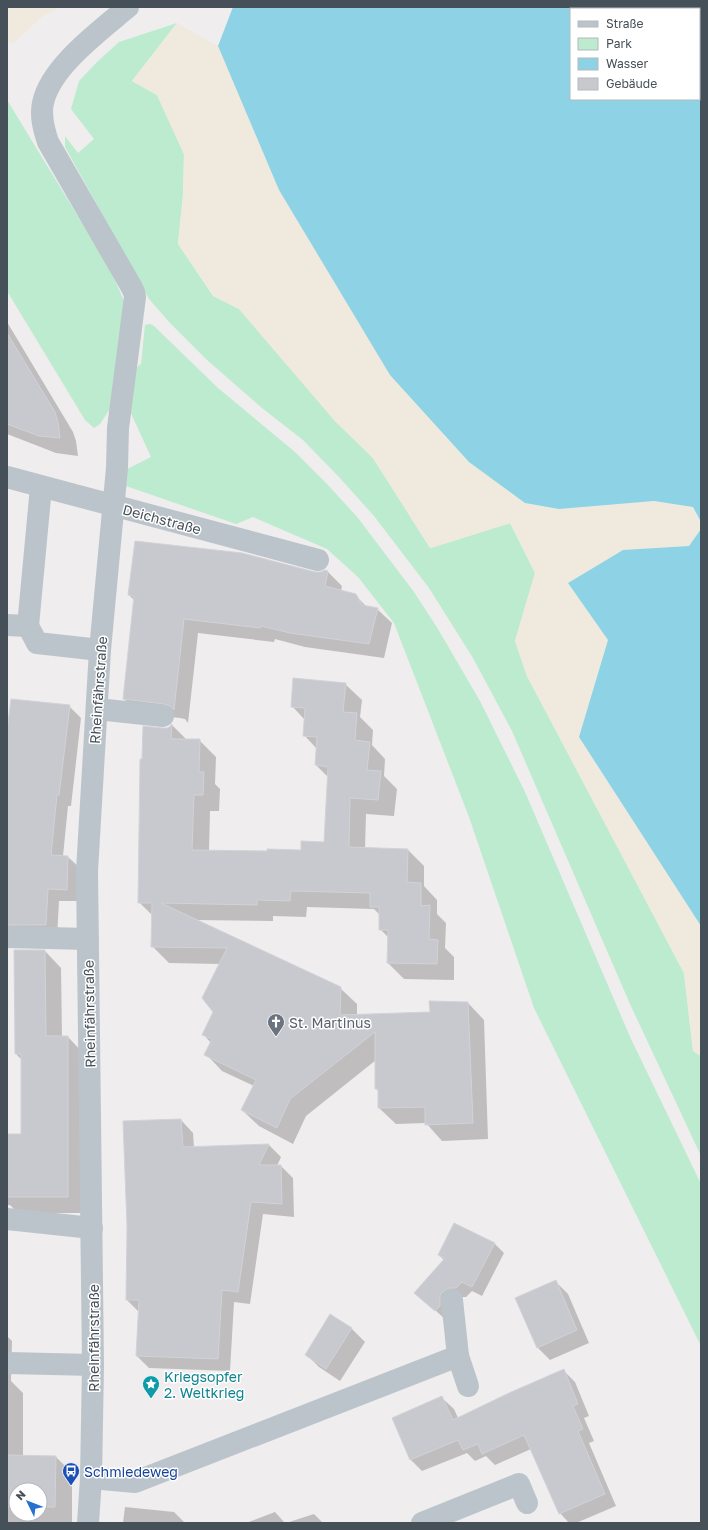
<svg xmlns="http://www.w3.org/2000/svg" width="708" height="1530" font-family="'Golos Text',sans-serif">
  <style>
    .green { fill: #bdebcf }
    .sand { fill: #f0eade }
    .water { fill: #8dd3e5; fill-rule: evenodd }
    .shadow { fill: #0003; fill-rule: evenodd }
    .building { fill: #c7c9cf; stroke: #d1d3d8 }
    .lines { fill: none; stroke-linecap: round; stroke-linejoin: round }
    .minor { stroke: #bcc4cb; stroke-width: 22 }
    .labels { text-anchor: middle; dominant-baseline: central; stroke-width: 3; stroke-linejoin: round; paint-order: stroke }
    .street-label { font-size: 14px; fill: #465058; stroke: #fff }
    .worship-label { font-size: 14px; fill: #5b616d; stroke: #fff; text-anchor: start }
    .culture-label { font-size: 14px; fill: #0d838f; stroke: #fff; text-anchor: start }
    .transit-label { font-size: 14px; fill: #164399; stroke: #fff; text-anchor: start }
  </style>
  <rect width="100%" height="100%" fill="#efeded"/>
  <g class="green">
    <polygon points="177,23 132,81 157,95 184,154 183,195 178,244 213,296 239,309 335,421 373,458 430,548 510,523 535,573 515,641 527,676 684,973 693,1051 701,1056 701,1156 630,1004 512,731 473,658 429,588 374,516 339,477 303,440 262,408 207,360 170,323 149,299 65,147 65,136 78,153 94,139 71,109 79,81 97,62 119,42"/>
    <polygon points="7,100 110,269 124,301 111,407 100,424 94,428 85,420 7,291"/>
    <polygon points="150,324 154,326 218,388 295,452 328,485 358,518 414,592 438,629 480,701 525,792 631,1039 701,1184 701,1346 534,1008 469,817 394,623 358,577 327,549 253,517 236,524 126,486 127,469 151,457 129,409 133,370 141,364 145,325"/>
  </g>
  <g class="sand">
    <polygon points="7,7 61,7 43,16 12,44 7,42"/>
    <path d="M177,23L218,46L279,190L560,509L654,501L693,507C704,528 702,527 689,546L623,550L568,583L608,640L579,737L701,926V1056L693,1051L684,973L527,676L515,641L535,573L511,523L431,548L373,458L335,421L239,309L214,296L178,244L183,195L184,154L157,95L132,81Z"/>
  </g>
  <g class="water">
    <path d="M233,7H701V522L693,507L654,501L559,509L525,503L469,462L390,375L279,190L218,46ZM571,9H699V99H571Z"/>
    <polygon points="701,529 701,926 579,737 608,640 568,583 623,550 689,546"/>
  </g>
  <g class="shadow">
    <polygon points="7,322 73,432 76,441 78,456 56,453 7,434"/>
    <polygon points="325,571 328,572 342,586 341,591 355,595 367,607 377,609 392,623 384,658 305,647 275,639 274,642 198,633 188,723 185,719 180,718 139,713 124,699 135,601 129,595 321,573"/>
    <polygon points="345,684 362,700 360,717 373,730 372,745 385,759 384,776 397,789 394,816 366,814 365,849 408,850 424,866 424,886 437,900 437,914 446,923 445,948 454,957 454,980 404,979 388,963 389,938 380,929 380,915 374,909 307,907 306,917 273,916 273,921 194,920 340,988 357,1004 357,1016 431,1013 468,1003 484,1020 488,1139 442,1141 426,1123 396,1124 379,1108 379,1091 376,1089 376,1060 306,1116 293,1144 259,1126 242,1110 254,1086 222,1071 206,1054 211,1043 204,1035 214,1012 220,964 169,963 152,946 153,916 139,902 143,760 168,728 172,725 187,740 199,740 216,757 215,784 220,789 219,811 210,811 209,851 268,852 302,851 325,843 329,778 316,765 317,749 304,735 305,720 292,706"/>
    <polygon points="69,706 81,718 71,806 68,806 63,856 68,857 80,868 79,901 59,901 57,937 7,940 7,738"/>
    <polygon points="45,951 61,968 62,1037 68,1037 84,1054 85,1213 18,1213 10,1205 7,1205 7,1135 22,1135 22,1060 16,1054"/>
    <polygon points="181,1120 193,1133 194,1148 269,1145 281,1157 277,1166 281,1166 293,1178 294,1217 263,1214 250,1304 234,1302 230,1371 149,1368 137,1356 139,1312 127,1300"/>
    <polygon points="455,1225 495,1244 504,1253 482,1296 472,1291 466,1297 460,1297 445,1319 416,1293 444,1260 439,1255"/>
    <polygon points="555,1281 568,1294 589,1343 550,1360 537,1347"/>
    <polygon points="331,1316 352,1329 365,1342 340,1381 319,1367 306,1354"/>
    <path d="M7,1336L12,1341L11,1381L23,1393V1456L56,1457L72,1473V1523H7ZM16,1490H40V1514H16Z"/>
    <polygon points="564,1371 575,1382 589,1416 584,1418 594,1441 589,1443 616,1506 576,1523 569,1523 560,1513 531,1449 495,1465 486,1456 475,1461 467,1453 422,1471 411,1460 393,1419 442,1398 454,1409 458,1418"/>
    <polygon points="125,1507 174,1512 185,1523 123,1523"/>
    <polygon points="275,1512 285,1523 246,1523"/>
    <polygon points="314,1514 323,1523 286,1523"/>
  </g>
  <g class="building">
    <polygon points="7,333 55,412 58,422 60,438 39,436 7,424"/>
    <polygon points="135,541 242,553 315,572 321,572 325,570 328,571 325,586 356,594 362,605 378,608 369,644 290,633 261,626 260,628 184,619 174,710 170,706 164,704 123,699 134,596 128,595"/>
    <polygon points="293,678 346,683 343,712 357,713 355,740 370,742 367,770 381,771 378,800 350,798 349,847 408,849 407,882 421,883 421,906 430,905 429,939 438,940 437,964 387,963 388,930 379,930 379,907 370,907 370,893 291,891 290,901 257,900 257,905 161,903 341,987 340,1015 430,1012 429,1001 468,1002 473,1123 425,1125 425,1107 378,1108 378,1089 375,1089 375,1032 290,1099 277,1128 241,1110 256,1080 204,1055 212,1039 202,1035 213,1012 202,998 227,948 151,947 152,903 138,903 140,759 142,759 143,726 162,728 168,728 172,724 171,739 200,739 199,772 204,772 203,795 194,795 192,850 267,851 267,849 301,850 301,841 324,842 328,767 315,765 317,737 303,736 305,708 291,707"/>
    <polygon points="11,699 70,705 59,795 57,795 51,855 68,856 67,890 48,889 46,925 7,925 7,731"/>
    <polygon points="14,950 45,950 46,1036 68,1036 68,1197 7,1197 7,1134 21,1134 21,1054 15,1054"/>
    <polygon points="181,1119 183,1147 269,1144 259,1165 281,1165 282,1204 251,1202 238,1292 222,1290 218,1359 136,1356 139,1300 126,1300 127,1226 123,1121"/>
    <polygon points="454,1223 495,1243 472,1287 462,1282 456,1288 450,1288 445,1290 440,1295 440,1306 435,1311 414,1293 445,1258 438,1255"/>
    <polygon points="556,1280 577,1330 537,1348 515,1298"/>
    <polygon points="330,1314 352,1328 326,1369 305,1355"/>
    <polygon points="564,1369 578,1404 573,1406 583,1429 578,1431 605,1494 559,1514 524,1435 482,1454 478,1444 463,1450 458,1440 410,1460 392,1418 442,1396 453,1420 509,1393"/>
    <polygon points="7,1455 56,1456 55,1507 40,1507 40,1490 16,1490 16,1507 7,1507"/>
  </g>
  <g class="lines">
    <g class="minor">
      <polyline points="7,477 318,560"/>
      <polyline points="41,487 28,626 37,643 100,650"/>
      <polyline points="7,625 28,626"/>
      <polyline points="97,709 163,716"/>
      <polyline points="7,937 88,939"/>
      <polyline points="7,1219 92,1228"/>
      <polyline points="458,1356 468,1386"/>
      <polyline points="7,1363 93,1365"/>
      <polyline points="91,1478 135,1482 458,1356 452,1300"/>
      <path d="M88,1523L91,1478L93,1365L87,871L100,650L117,468L118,428L135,297L134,292L131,286L48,142C44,130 40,116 43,103C50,67 101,30 128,7"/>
      <polyline points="422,1523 519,1484 527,1503"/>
    </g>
  </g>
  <defs>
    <g id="church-pin" transform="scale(0.9)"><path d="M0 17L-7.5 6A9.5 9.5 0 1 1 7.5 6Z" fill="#6b7280" stroke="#fff"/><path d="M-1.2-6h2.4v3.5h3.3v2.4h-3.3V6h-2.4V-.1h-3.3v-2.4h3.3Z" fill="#fff"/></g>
    <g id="sight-pin" transform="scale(0.9)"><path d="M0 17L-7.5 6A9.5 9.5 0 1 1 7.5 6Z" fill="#0f9aa8" stroke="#fff"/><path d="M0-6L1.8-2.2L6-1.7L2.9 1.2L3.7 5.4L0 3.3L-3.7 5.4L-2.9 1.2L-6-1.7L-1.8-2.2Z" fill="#fff"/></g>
    <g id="bus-pin" transform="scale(0.9)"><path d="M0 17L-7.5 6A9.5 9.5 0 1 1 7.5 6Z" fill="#1a4fb4" stroke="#fff"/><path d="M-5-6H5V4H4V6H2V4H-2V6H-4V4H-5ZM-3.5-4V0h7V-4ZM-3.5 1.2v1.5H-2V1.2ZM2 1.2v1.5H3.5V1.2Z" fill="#fff"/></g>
  </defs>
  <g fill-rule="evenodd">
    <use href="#church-pin" x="276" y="1022"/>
    <use href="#sight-pin" x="151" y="1384"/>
    <use href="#bus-pin" x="71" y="1471"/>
  </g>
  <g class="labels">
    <g class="street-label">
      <text transform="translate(162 519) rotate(15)">Deichstraße</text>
      <text transform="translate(98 690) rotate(-86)">Rheinfährstraße</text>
      <text transform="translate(89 1014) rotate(-91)">Rheinfährstraße</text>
      <text transform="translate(93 1338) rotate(-90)">Rheinfährstraße</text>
    </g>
    <g class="worship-label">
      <text x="289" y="1022">St. Martinus</text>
    </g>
    <g class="culture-label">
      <text x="164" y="1376">Kriegsopfer<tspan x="164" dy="16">2. Weltkrieg</tspan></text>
    </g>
    <g class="transit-label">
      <text x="84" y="1471">Schmiedeweg</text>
    </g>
  </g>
  <rect width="708" height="1530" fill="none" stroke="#465058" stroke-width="16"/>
  <rect x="570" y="8" width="130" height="92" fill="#ffffff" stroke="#b5b9bc"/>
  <rect x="578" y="21" width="20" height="6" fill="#bcc4cb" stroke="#b5b9bc"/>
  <text x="606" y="28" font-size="12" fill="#465058">Straße</text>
  <rect x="578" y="38" width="20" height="12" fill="#bdebcf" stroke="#b5b9bc"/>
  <text x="606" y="48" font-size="12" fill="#465058">Park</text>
  <rect x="578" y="58" width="20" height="12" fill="#8dd3e5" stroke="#b5b9bc"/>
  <text x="606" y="68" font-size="12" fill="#465058">Wasser</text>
  <rect x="578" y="78" width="20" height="12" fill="#c7c9cf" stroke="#b5b9bc"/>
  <text x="606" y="88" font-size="12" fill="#465058">Gebäude</text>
  <g transform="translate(28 1502) rotate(313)"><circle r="19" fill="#ffffff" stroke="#b5b9bc"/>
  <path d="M0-3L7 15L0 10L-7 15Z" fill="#2570d0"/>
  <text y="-6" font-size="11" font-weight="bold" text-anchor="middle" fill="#465058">N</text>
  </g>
</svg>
